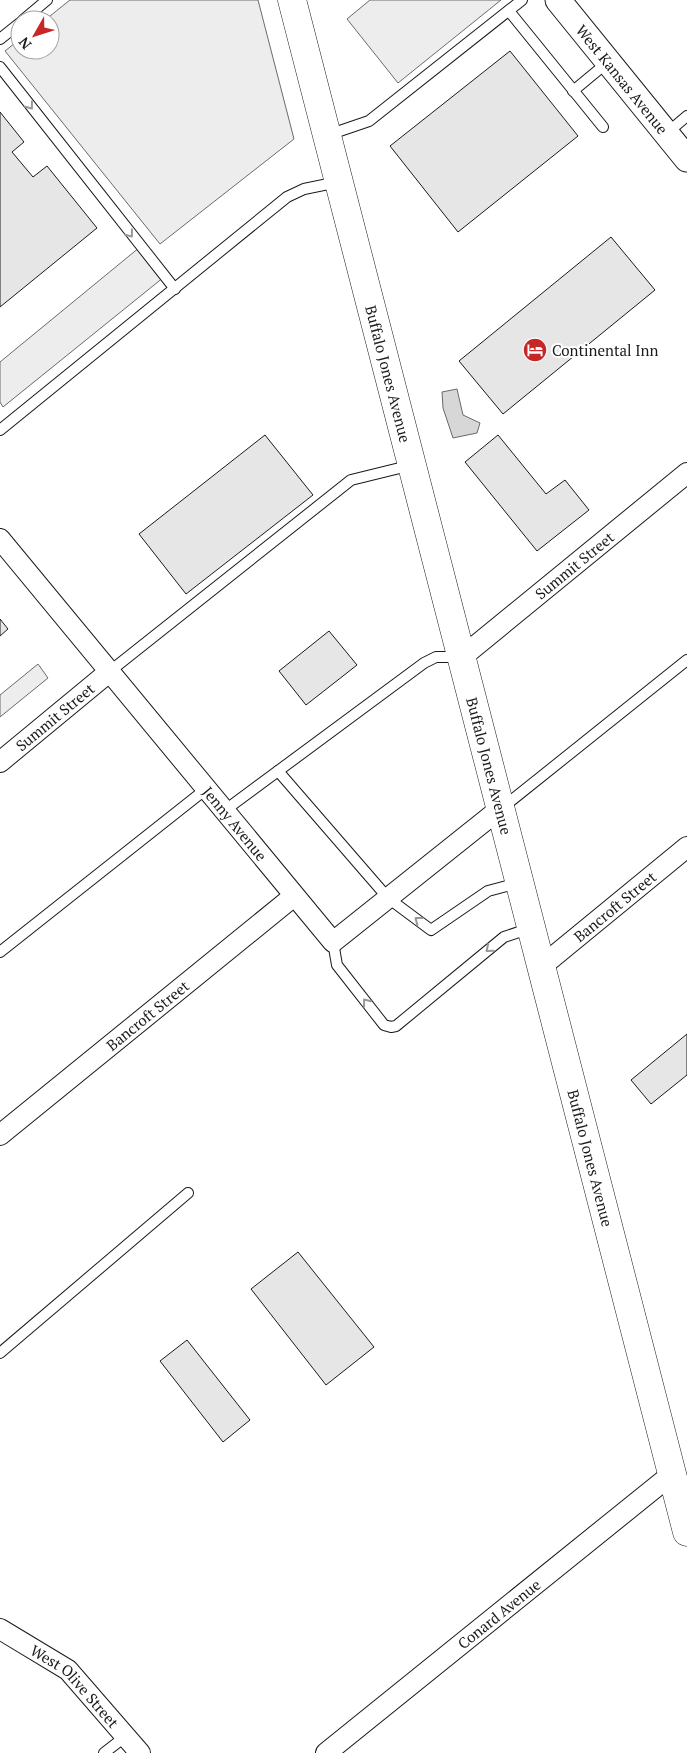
<svg xmlns="http://www.w3.org/2000/svg" width="687" height="1753" font-family="'PT Serif',serif">
  <style>
    .built { fill: #ededed; stroke: #6a6a6a }
    .water { fill: #d7d7d7; stroke: #6a6a6a }
    .building { fill: #e6e6e6; stroke: #1a1a1a }
    .lines { fill: none; stroke-linecap: round; stroke-linejoin: round }
    .service-casing { stroke: #1a1a1a; stroke-width: 12 }
    .minor-casing { stroke: #1a1a1a; stroke-width: 22 }
    .tertiary-casing { stroke: #1a1a1a; stroke-width: 27 }
    .primary-casing { stroke: #1a1a1a; stroke-width: 29 }
    .service { stroke: #fff; stroke-width: 10 }
    .minor { stroke: #fff; stroke-width: 20 }
    .tertiary { stroke: #fff; stroke-width: 25 }
    .primary { stroke: #fff; stroke-width: 28 }
    .oneway { stroke: #989898 }
    .labels { text-anchor: middle; dominant-baseline: central; stroke-width: 4; stroke-linejoin: round; paint-order: stroke }
    .street-label { font-size: 15px; fill: #1a1a1a; stroke: #fff }
    .poi-label { font-size: 15px; fill: #1a1a1a; stroke: #fff; text-anchor: start }
  </style>
  <rect width="100%" height="100%" fill="#fff"/>
  <g class="built">
    <polygon points="70,0 258,0 294,139 160,244 5,51 20,39 20,50 50,50 50,20 45,20"/>
    <polygon points="370,0 501,0 398,83 347,19"/>
    <polygon points="140,247 164,277 3,407 0,402 0,362"/>
    <polygon points="38,664 48,678 0,717 0,695"/>
  </g>
  <polygon class="water" points="457,389 463,415 480,423 477,433 453,438 443,408 442,392"/>
  <g class="building">
    <polygon points="510,51 578,136 458,232 390,146"/>
    <polygon points="0,112 24,142 12,152 33,177 47,166 97,228 0,307"/>
    <polygon points="611,237 655,290 503,414 459,361"/>
    <polygon points="265,435 313,495 186,594 139,534"/>
    <polygon points="498,435 546,494 565,480 589,510 537,551 465,462"/>
    <polygon points="0,619 8,629 0,636"/>
    <polygon points="329,631 357,665 306,705 279,671"/>
    <polygon points="687,1034 687,1075 651,1104 631,1080"/>
    <polygon points="298,1252 374,1347 326,1385 251,1289"/>
    <polygon points="187,1340 250,1420 223,1442 160,1361"/>
  </g>
  <g class="lines">
    <g class="service-casing">
      <g id="service">
        <polyline points="509,11 603,127"/>
        <polyline points="23,20 47,0"/>
        <polyline points="0,39 20,23"/>
        <polyline points="0,67 175,289"/>
        <polyline points="573,91 608,62"/>
        <polyline points="667,133 687,116"/>
        <polyline points="328,135 369,121 522,0"/>
        <polyline points="0,430 287,197 304,189 338,182"/>
        <polyline points="109,672 351,480 412,465"/>
        <polyline points="278,771 388,898 431,930 488,891 518,883"/>
        <polyline points="502,808 687,660"/>
        <polyline points="224,811 424,663 436,657 460,657"/>
        <polyline points="333,942 337,965 384,1025 391,1027 396,1026 504,937 531,928"/>
        <polyline points="0,952 206,789"/>
        <polyline points="0,1353 188,1193"/>
        <polyline points="104,1753 126,1736"/>
      </g>
    </g>
    <g class="minor-casing">
      <g id="minor">
        <path id="s1" d="M0,539L333,942L501,808"/>
        <path id="s2" d="M462,657L687,473"/>
        <path id="s3" d="M0,762L109,672"/>
        <path id="s4" d="M542,966L687,847"/>
        <path id="s5" d="M0,1135L294,896"/>
        <path id="s6" d="M0,1629L68,1670L140,1753"/>
        <path id="s7" d="M326,1753L672,1474"/>
      </g>
    </g>
    <g class="tertiary-casing">
      <g id="tertiary">
        <path id="s8" d="M558,0L687,159"/>
      </g>
    </g>
    <g class="primary-casing">
      <g id="primary">
        <path id="s9" d="M292,0L687,1532"/>
      </g>
    </g>
    <use href="#service" class="service"/>
    <use href="#minor" class="minor"/>
    <use href="#tertiary" class="tertiary"/>
    <use href="#primary" class="primary"/>
  </g>
  <defs><path id="oneway-chevron" d="M-2-3.5L2.5 0L-2 3.5" fill="none" stroke-width="1.6" stroke-linecap="round" stroke-linejoin="round" transform="scale(1.25)"/></defs>
  <g class="oneway">
    <use href="#oneway-chevron" transform="translate(30 106) rotate(52)"/>
    <use href="#oneway-chevron" transform="translate(130 234) rotate(52)"/>
    <use href="#oneway-chevron" transform="translate(418 920) rotate(-143)"/>
    <use href="#oneway-chevron" transform="translate(489 949) rotate(141)"/>
    <use href="#oneway-chevron" transform="translate(366 1002) rotate(-128)"/>
  </g>
  <defs>
    <g id="hotel-disc" transform="scale(1.25)"><circle r="9.5" fill="#c62828" stroke="#fff"/><path d="M-6-4.5h1.5V1H6V5H4.5V3h-9V5H-6ZM-4 0a1.8 1.8 0 1 1 3.6 0ZM.5 0V-2.5h3Q6-2.5 6 0Z" fill="#fff"/></g>
  </defs>
  <g fill-rule="evenodd">
    <use href="#hotel-disc" x="535" y="350"/>
  </g>
  <g class="labels">
    <g class="street-label">
      <text stroke="none"><textPath href="#s8" startOffset="102">West Kansas Avenue</textPath></text>
      <text stroke="none"><textPath href="#s9" startOffset="386">Buffalo Jones Avenue</textPath></text>
      <text stroke="none"><textPath href="#s2" startOffset="145">Summit Street</textPath></text>
      <text stroke="none"><textPath href="#s3" startOffset="71">Summit Street</textPath></text>
      <text stroke="none"><textPath href="#s9" startOffset="791">Buffalo Jones Avenue</textPath></text>
      <text stroke="none"><textPath href="#s1" startOffset="369">Jenny Avenue</textPath></text>
      <text stroke="none"><textPath href="#s4" startOffset="94">Bancroft Street</textPath></text>
      <text stroke="none"><textPath href="#s5" startOffset="190">Bancroft Street</textPath></text>
      <text stroke="none"><textPath href="#s9" startOffset="1196">Buffalo Jones Avenue</textPath></text>
      <text stroke="none"><textPath href="#s7" startOffset="222">Conard Avenue</textPath></text>
      <text stroke="none"><textPath href="#s6" startOffset="95">West Olive Street</textPath></text>
    </g>
    <g class="poi-label">
      <text x="552" y="350">Continental Inn</text>
    </g>
  </g>
  <g transform="translate(35 35) rotate(231)"><circle r="24" fill="#ffffff" stroke="#a3a3a3"/>
  <path d="M0-4L9 19L0 12L-9 19Z" fill="#c62828"/>
  <text y="-8" font-size="14" font-weight="bold" text-anchor="middle" fill="#1a1a1a">N</text>
  </g>
</svg>
